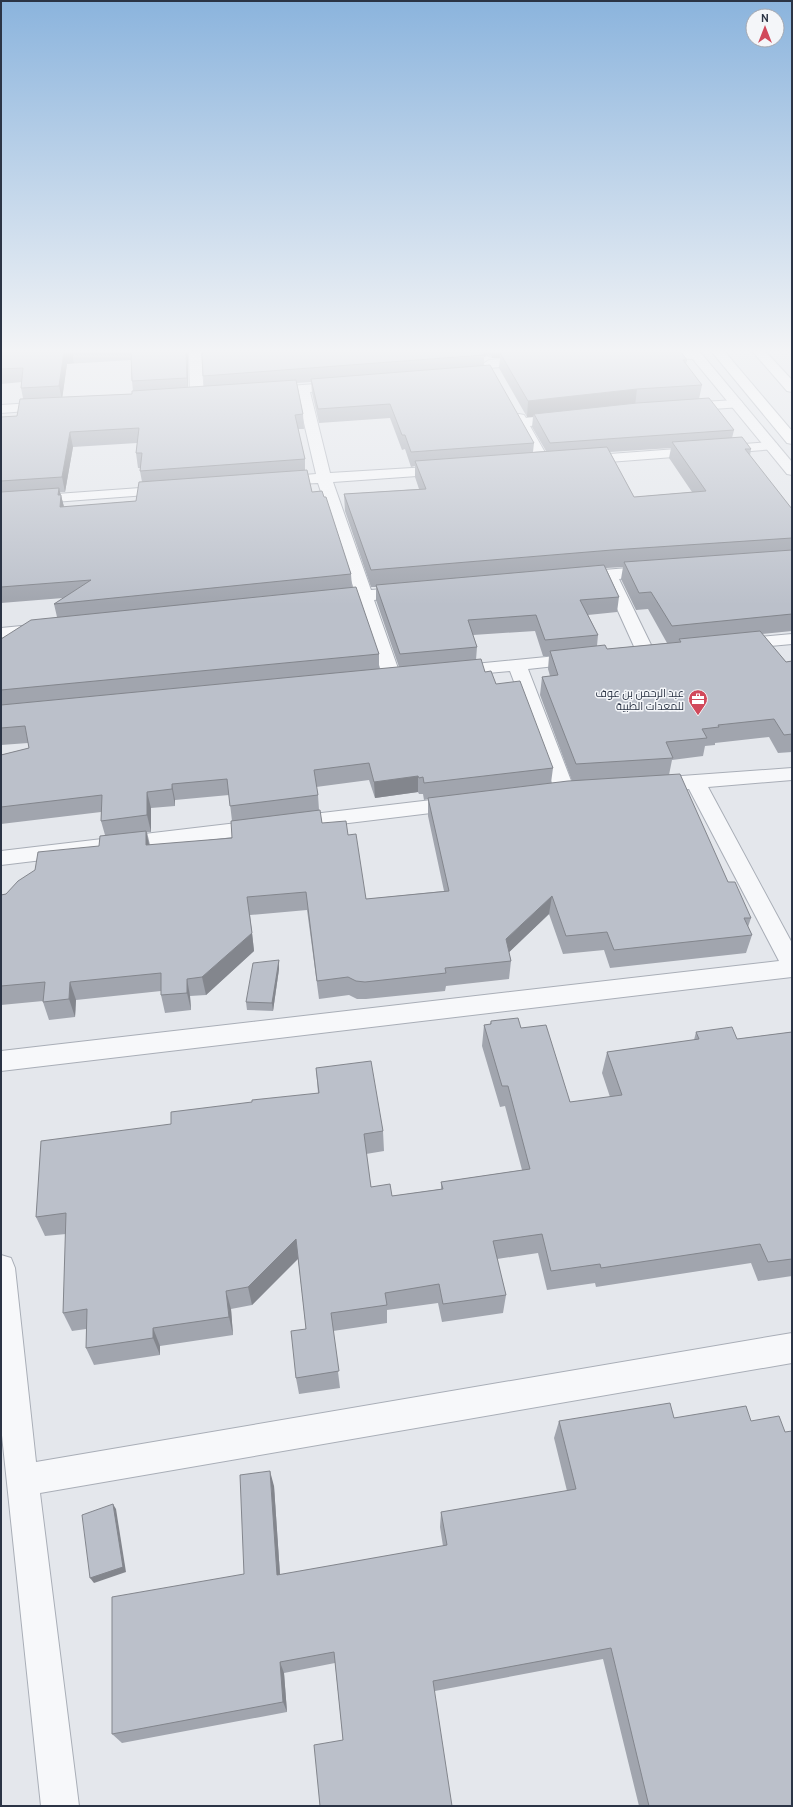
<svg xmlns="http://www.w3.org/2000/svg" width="793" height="1807" font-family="Cabin,Cairo,sans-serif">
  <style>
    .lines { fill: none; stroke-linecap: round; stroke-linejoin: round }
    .minor-casing { stroke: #a9aeb7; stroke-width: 2 }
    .tertiary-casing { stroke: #a9aeb7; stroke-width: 2 }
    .secondary-casing { stroke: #a9aeb7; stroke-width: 2 }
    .minor { fill: #f7f8fa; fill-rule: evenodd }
    .tertiary { fill: #f7f8fa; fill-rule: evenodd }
    .secondary { fill: #fff; fill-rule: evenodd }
    .wall { fill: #a1a5ae; fill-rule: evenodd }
    .shaded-wall { fill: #83868d }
    .building { fill: #bbc0ca; stroke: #83868d }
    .labels { text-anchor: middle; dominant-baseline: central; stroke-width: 3; stroke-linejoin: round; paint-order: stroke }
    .poi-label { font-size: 11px; fill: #2b3445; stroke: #f4f6f9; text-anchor: end }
  </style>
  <rect width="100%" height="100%" fill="#e4e7ec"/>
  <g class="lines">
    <g class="minor-casing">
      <g id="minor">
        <polygon points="189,352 201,352 204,396 197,400 190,396"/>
        <polygon points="649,352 699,352 701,355 695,359 654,358 650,357"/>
        <polygon points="530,357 536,361 534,364 489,368 483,364 489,360"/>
        <polygon points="342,382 348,386 347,389 310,392 330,473 445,466 450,467 452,470 450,473 445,474 333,482 371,590 406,587 412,588 414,592 412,596 374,600 401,677 398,681 392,682 386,681 383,677 358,601 330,604 324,603 322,599 324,595 355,592 318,483 280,485 275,484 273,481 275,478 280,477 316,474 297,393 268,395 262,391 263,388"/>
        <polygon points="736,400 741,401 743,404 741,407 685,411 680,410 678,407 680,404 685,403"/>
        <polygon points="48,402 53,403 55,406 53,409 1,413 1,405"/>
        <polygon points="519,414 524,415 526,418 563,414 568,415 570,418 568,421 563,422 530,426 551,463 549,466 539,466 537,463 512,418 514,415"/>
        <polygon points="771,442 776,443 778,446 776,449 583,464 578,463 576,460 578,457 583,456"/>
        <polygon points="168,486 173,487 175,490 173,493 1,506 1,498"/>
        <polygon points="653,566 659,568 661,571 659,574 619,579 655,653 652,657 646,658 640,657 637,653 604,580 579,582 573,580 571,577 573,574 579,572"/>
        <polygon points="42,624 48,625 51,629 48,633 1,638 1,628"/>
        <polygon points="792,634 792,644 739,649 733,648 730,644 733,640 739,639"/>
        <polygon points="577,654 583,655 586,659 583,663 528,669 575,791 572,796 565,798 558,796 555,791 510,671 454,676 448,675 445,671 448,667 454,666"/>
        <polygon points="792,768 792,780 708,787 792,943 792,977 1,1071 1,1051 779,961 689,789 654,792 647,790 644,785 647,780 654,778"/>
        <polygon points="457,797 464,799 467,804 464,809 1,865 1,851"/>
        <polygon points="1,1255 11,1258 15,1268 36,1462 792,1333 792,1363 40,1493 79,1806 41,1806 1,1426"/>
      </g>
    </g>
    <g class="tertiary-casing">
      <polygon id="tertiary" points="687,352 700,352 792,462 792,475 787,474"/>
    </g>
    <g class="secondary-casing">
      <g id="secondary">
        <polygon points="712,352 725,352 792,431 792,444 787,443"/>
        <polygon points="753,352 766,352 792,380 792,392 787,391"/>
      </g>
    </g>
    <use href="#minor" class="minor"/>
    <use href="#tertiary" class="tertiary"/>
    <use href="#secondary" class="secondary"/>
  </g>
  <g class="wall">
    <path d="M1,352H188V387L204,386L202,352H681L687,360L686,365L702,385L699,399L734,430L732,438L751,449L750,456L792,509V631L762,634L786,662L792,661V752L778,753L769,737L715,743V745L705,746L703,756L672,760L669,775L728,882L751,918L748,927L752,935L746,953L610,968L604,950L563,954L549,914L509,952L511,961L509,979L446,986L445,991L366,999H357L349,995L319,999L307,910L250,915L254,951L206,995L190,996L191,1010L165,1013L161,995V991L76,1000L75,1017L49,1020L43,1002V1001L1,1005V895L6,894L99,846L105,835L101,821V812L1,824V755L29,748L28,743L1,745V639L57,617L54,604L63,598L1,603V417L17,416L23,398L21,388L22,382L1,384ZM486,356L492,358H500L499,368L527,417H533L532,427L546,451L533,452L534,443L484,365V357ZM131,360L132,381L133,391L132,394L62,397L67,364ZM311,382L312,393L319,423L390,418L402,450L405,449L411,467L415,466V477L419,489L344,494L345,511L371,587H376V600L399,667L379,669V654L352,587L351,574L324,497L312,492L305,470V459L298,429H304L303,414L297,383ZM137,443L136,453L138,468H140V471L142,482L136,501L64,507L60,492H65L73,447ZM671,448L669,458L692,492L634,497L610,452ZM623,567L621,579L636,610L648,609L667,643L607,649L597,646L598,635L588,615L617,612L619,597L606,568ZM535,631L543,656H549L548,669L550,676L542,677L540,695L572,781L551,783L553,768L496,684L485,672L476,660L477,647L473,635ZM369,780L375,798L418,792L419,794H423L424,800L428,799V816L444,891L366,899L348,835L322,823L319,810L318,795L316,787ZM229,795L232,821V838L150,845L147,832H151V808L175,806V800Z"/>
    <polygon points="279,960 279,969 273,1011 247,1010 246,1002"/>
    <polygon points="491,1021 521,1028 570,1102 610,1097 602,1073 607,1052 694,1040 696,1032 737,1039 792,1032 792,1276 758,1281 751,1263 596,1287 595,1283 547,1290 538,1253 497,1259 506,1295 503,1313 442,1322 438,1303 387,1310 387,1323 333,1331 340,1388 299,1394 296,1378 306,1329 298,1258 252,1305 231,1309 233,1335 160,1346 160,1355 94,1365 86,1348 86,1329 72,1331 63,1313 66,1234 45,1236 36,1217 171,1124 318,1093 316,1068 383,1131 384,1151 366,1154 371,1187 392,1196 441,1189 441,1182 522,1170 505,1106 500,1107 482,1046 484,1025 490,1024"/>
    <polygon points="559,1421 792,1806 639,1806 603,1659 435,1691 343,1740 335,1663 284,1673 287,1712 122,1743 112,1734 244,1574 274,1486 280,1575 443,1546 440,1527 441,1512 567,1491 554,1438"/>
  </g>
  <g class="shaded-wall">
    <polygon points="64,352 72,352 74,363 67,364 62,400 59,386"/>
    <polygon points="186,352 188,352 188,392 187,378"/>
    <polygon points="480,352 486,352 486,356 484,357 484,355"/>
    <polygon points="493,352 561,352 500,353 500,358 492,358"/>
    <polygon points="637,389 635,406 534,414 533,417 527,417 528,401"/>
    <polygon points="70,432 73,447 65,492 62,477"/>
    <polygon points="59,488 61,496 61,495 65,511 60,507 58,495"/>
    <polygon points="418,776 418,792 375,798 374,782"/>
    <polygon points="172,784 175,800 175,806 172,789"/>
    <polygon points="147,792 151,808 151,832 147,815"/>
    <polygon points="146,831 150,849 146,845"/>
    <polygon points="552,896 549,914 504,957 506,939"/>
    <polygon points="252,933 254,951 206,995 202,977"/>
    <polygon points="279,960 279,969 273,1011 272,1003"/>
    <polygon points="187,979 190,996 191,1010 187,993"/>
    <polygon points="70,982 76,1000 75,1017 69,999"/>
    <polygon points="296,1239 299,1258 252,1305 248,1287"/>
    <polygon points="226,1291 231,1309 233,1335 229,1317"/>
    <polygon points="153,1328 160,1346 160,1355 153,1338"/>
    <polygon points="270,1471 274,1486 281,1589 277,1575"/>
    <polygon points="113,1504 116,1509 126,1572 94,1583 90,1578"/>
    <polygon points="280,1662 284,1673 287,1712 283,1702"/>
  </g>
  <g class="building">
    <polygon points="1,352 64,352 59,386 21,388 23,368 1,369"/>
    <polygon points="131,352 186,352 187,378 132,381"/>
    <polygon points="202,352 483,352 484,355 203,376"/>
    <polygon points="503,352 681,352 687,360 683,360 702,385 637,389 528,401 500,353"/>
    <polygon points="490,365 534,443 411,452 405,435 402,435 390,404 318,409 311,379"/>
    <polygon points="296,380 303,414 295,415 305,459 140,471 142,453 136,453 139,428 70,432 62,477 1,481 1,417 17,416 20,399 132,394 132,391"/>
    <polygon points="709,398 734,430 550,443 534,414 637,403"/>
    <polygon points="742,437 751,449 745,449 792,509 792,538 612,550 371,570 344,494 426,489 415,461 607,447 634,497 706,491 672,442"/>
    <polygon points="307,470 312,492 322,491 324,497 326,497 351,574 54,604 91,580 1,587 1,492 59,488 58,495 61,495 60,507 136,501 139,482"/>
    <polygon points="792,550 792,614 672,626 651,592 639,593 624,562"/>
    <polygon points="604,565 619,597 580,600 598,635 545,640 536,615 468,620 477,647 400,654 376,585"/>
    <polygon points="356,587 379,654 1,690 1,639 31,620"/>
    <polygon points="760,631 786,662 792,661 792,734 784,735 774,719 718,725 719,727 702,729 707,738 666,742 673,758 576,764 542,677 558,675 550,651 605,645 607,649 681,642 679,639"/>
    <polygon points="481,659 485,672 491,671 496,684 520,681 553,768 424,783 423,777 419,778 418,776 374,782 369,763 314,770 318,795 230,806 227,779 172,784 172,789 147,792 147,815 101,821 102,795 1,807 1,755 29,748 25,726 1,728 1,705"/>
    <polygon points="680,774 728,882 735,882 751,918 744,918 752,935 614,950 607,932 566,936 552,896 506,939 511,961 445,968 446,973 365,982 356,981 348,977 317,981 306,892 247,897 252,933 202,977 187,979 187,993 161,995 161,973 70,982 69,999 43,1002 45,982 1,986 1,895 6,894 18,881 35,870 38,852 99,846 100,836 146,831 146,845 232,838 231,821 320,810 322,823 346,821 348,835 356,834 366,899 449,891 428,798 568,781"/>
    <polygon points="279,960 272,1003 246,1002 253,963"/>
    <polygon points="518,1018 521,1028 546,1025 570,1102 622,1095 607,1052 699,1039 696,1032 732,1027 737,1039 792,1032 792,1259 768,1262 760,1244 601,1268 600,1264 551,1271 542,1234 493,1241 506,1295 443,1304 439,1284 385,1293 387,1305 331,1313 339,1371 296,1378 291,1331 306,1329 296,1239 248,1287 226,1291 229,1317 153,1328 153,1338 86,1348 87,1309 63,1313 66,1213 36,1217 41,1141 171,1124 171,1112 252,1102 252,1100 319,1093 316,1068 371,1061 383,1131 364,1134 371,1187 390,1184 392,1196 443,1189 441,1182 530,1169 508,1086 502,1086 484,1025 491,1024 491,1021"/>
    <polygon points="670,1403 674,1418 746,1406 751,1421 779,1416 785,1432 792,1431 792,1806 649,1806 611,1648 433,1681 452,1806 320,1806 314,1745 343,1740 334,1652 280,1662 283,1702 112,1734 112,1597 244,1574 240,1475 270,1471 277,1575 447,1545 441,1512 576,1489 559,1421"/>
    <polygon points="113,1504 123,1567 90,1578 82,1515"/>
  </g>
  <linearGradient id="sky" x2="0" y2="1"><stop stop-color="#8bb4dd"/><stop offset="0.58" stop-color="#f3f4f6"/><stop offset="1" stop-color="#f3f4f6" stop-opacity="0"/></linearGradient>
  <rect width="793" height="605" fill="url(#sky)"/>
  <defs>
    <g id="office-pin" transform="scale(1)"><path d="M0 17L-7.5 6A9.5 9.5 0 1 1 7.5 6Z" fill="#d1495b" stroke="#f4f6f9"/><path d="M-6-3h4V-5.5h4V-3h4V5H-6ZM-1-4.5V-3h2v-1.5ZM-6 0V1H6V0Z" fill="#fff"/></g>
  </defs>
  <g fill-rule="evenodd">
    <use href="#office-pin" x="698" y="699"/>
  </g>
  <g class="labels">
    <g class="poi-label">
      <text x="684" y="693">عبد الرحمن بن عوف<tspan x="684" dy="13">للمعدات الطبية</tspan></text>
    </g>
  </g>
  <rect width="793" height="1807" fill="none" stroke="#2b3445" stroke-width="4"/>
  <g transform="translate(765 28)"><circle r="19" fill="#f4f6f9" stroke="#a4a8b1"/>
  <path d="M0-3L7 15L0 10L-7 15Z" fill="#d1495b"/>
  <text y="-6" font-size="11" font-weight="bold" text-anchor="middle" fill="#2b3445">N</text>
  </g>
</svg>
